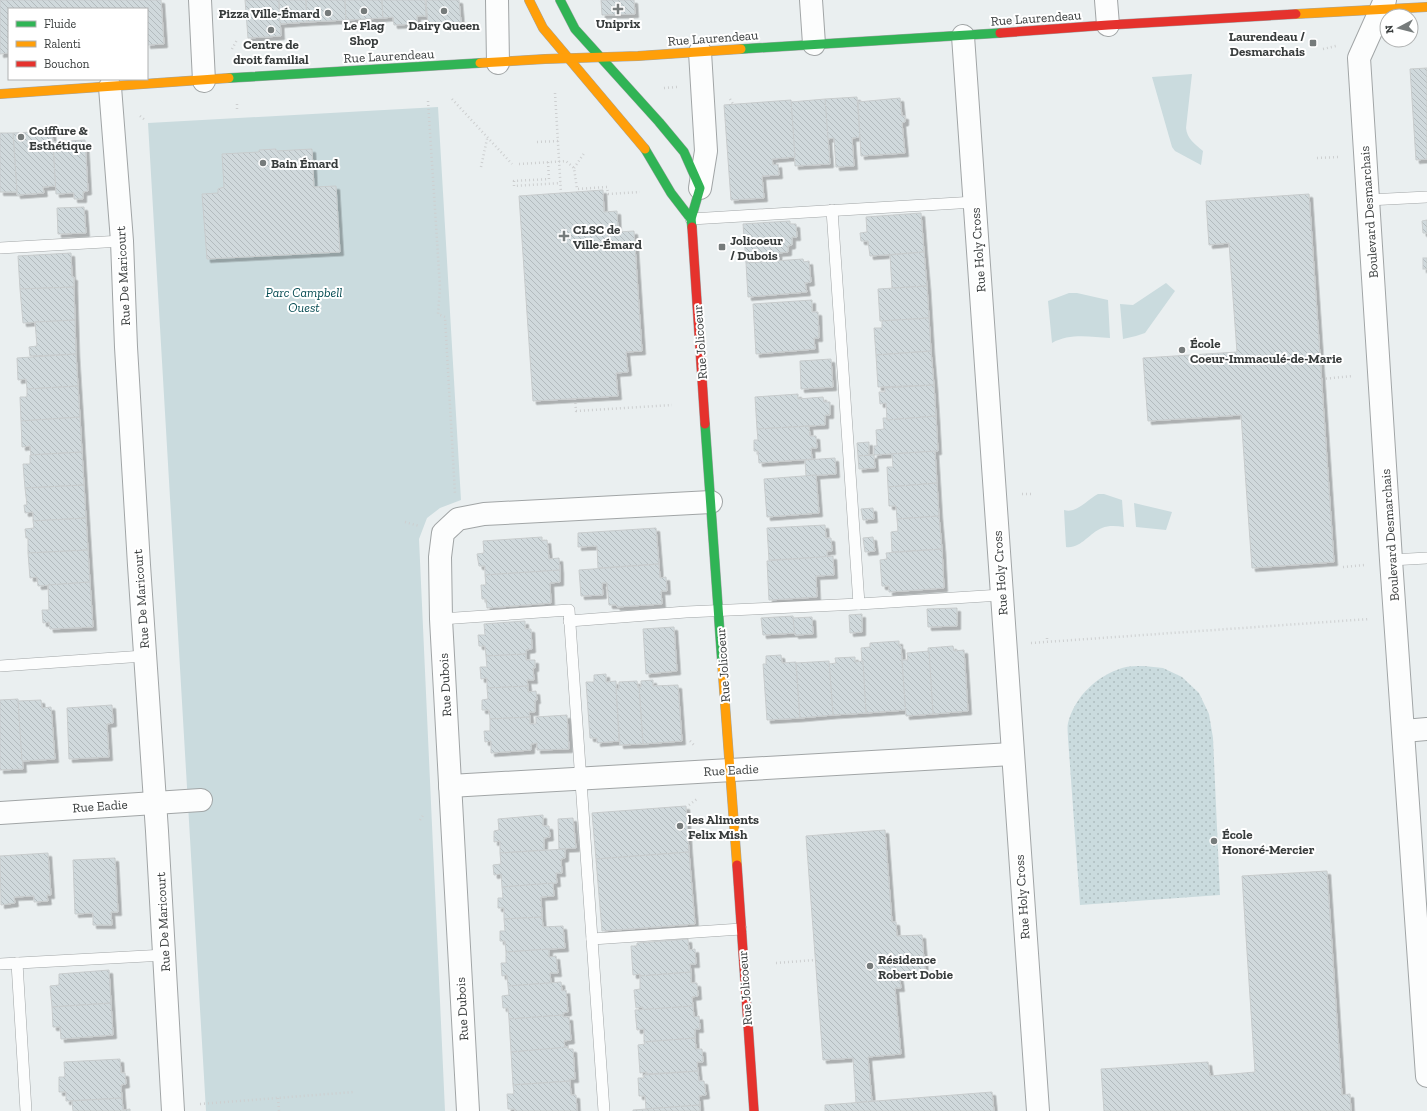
<svg xmlns="http://www.w3.org/2000/svg" width="1427" height="1111" font-family="'Zilla Slab',serif">
  <style>
    .grass { fill: url(#grass-dots) }
    .green { fill: #cadbde }
    .building { fill: url(#building-back-hatch); stroke: #c8cccd; filter: url(#shadow) }
    .lines { fill: none; stroke-linecap: round; stroke-linejoin: round }
    .lane-casing { stroke: #a1a5a6; stroke-width: 12 }
    .street-casing { stroke: #a1a5a6; stroke-width: 24 }
    .fast-casing { stroke: #a1a5a6; stroke-width: 10 }
    .slow-casing { stroke: #a1a5a6; stroke-width: 10 }
    .jam-casing { stroke: #a1a5a6; stroke-width: 10 }
    .path { stroke: #cdcfd0; stroke-width: 2.5; stroke-dasharray: 1 3; stroke-linecap: butt }
    .lane { stroke: #fcfdfd; stroke-width: 11 }
    .street { stroke: #fcfdfd; stroke-width: 22 }
    .fast { stroke: #30b455; stroke-width: 9 }
    .slow { stroke: #ff9f0a; stroke-width: 9 }
    .jam { stroke: #e5322d; stroke-width: 9 }
    .poi-dot { fill: #767b7b; stroke: #fff; stroke-width: 1.5 }
    .labels { text-anchor: middle; dominant-baseline: central; stroke-width: 4; stroke-linejoin: round; paint-order: stroke }
    .poi-label { font-size: 13px; font-weight: bold; fill: #383c3c; stroke: #fff; text-anchor: start }
    .street-label { font-size: 13px; fill: #383c3c; stroke: #fff }
    .park-label { font-size: 13px; font-style: italic; fill: #054b52; stroke: #fff }
  </style>
  <defs>
    <pattern id="grass-dots" width="8" height="8" patternUnits="userSpaceOnUse"><rect width="8" height="8" fill="#cadbde"/><path d="M2 2h.1M6 6h.1" fill="none" stroke="#aebdbf" stroke-width="1.8" stroke-linecap="round"/></pattern>
    <pattern id="building-back-hatch" width="6" height="6" patternUnits="userSpaceOnUse"><rect width="6" height="6" fill="#d0d9dc"/><path d="M-1 5l2 2M0 0l6 6M5-1l2 2" fill="none" stroke="#b3bbbe"/></pattern>
    <filter id="shadow"><feDropShadow dx="3.5" dy="3.5" stdDeviation="0" flood-color="#0004"/></filter>
  </defs>
  <rect width="100%" height="100%" fill="#eaeff0"/>
  <path class="grass" d="M1144,666L1163,668L1182,677L1199,693L1209,714L1213,738L1220,895L1080,905L1068,738C1068,734 1067,728 1068,723C1075,696 1097,676 1122,668C1129,666 1137,666 1144,666Z"/>
  <g class="green">
    <path d="M1192,74L1186,128C1187,139 1195,144 1203,151L1201,165L1175,151L1172,147L1152,77Z"/>
    <polygon points="438,107 461,500 440,508 427,518 419,539 445,1111 206,1111 148,123"/>
    <polygon points="1166,283 1175,291 1145,333 1136,336 1123,339 1120,304 1133,305"/>
    <path d="M1069,293H1077L1108,300L1110,338C1090,337 1070,333 1052,343L1048,301Z"/>
    <path d="M1098,494H1104L1122,500L1124,527C1117,526 1109,525 1102,528C1089,533 1081,549 1066,547L1064,510C1076,514 1087,500 1098,494Z"/>
    <polygon points="1134,503 1172,512 1166,530 1136,527"/>
  </g>
  <g class="building">
    <polygon points="0,0 161,0 164,44 147,45 147,9 9,9 9,53 0,54"/>
    <polygon points="245,0 279,0 281,36 248,38"/>
    <polygon points="279,0 306,0 307,22 280,24"/>
    <polygon points="306,0 345,0 346,20 307,22"/>
    <polygon points="345,0 382,0 383,18 346,20"/>
    <polygon points="382,0 425,0 426,16 417,16 417,24 394,25 393,17 383,18"/>
    <polygon points="426,0 459,0 461,22 428,24"/>
    <polygon points="601,0 634,0 635,14 602,15"/>
    <polygon points="1427,68 1427,159 1416,160 1410,69"/>
    <polygon points="857,97 860,137 852,138 854,166 836,167 834,138 827,139 825,99"/>
    <polygon points="900,98 902,116 905,116 905,122 902,123 905,153 861,156 858,102"/>
    <polygon points="825,99 830,164 795,166 791,102"/>
    <polygon points="791,100 795,157 772,159 773,165 778,164 779,175 762,176 764,198 731,200 724,105"/>
    <polygon points="52,131 56,186 43,187 44,193 17,195 13,133"/>
    <polygon points="0,133 13,133 17,192 0,192"/>
    <polygon points="85,140 88,191 83,192 83,199 74,199 74,193 56,194 53,142"/>
    <polygon points="276,149 276,151 312,149 314,187 336,186 340,252 207,259 202,194 218,193 218,189 224,187 222,154 259,152 259,150"/>
    <polygon points="603,190 604,212 617,211 618,232 634,231 642,351 626,352 628,372 616,373 618,396 533,401 519,196"/>
    <polygon points="1309,194 1334,562 1252,568 1241,415 1148,421 1143,358 1237,352 1229,243 1209,245 1206,201"/>
    <polygon points="84,207 86,233 58,234 57,208"/>
    <polygon points="921,213 924,252 870,256 868,241 861,241 860,233 867,232 866,217"/>
    <polygon points="1427,220 1427,233 1423,233 1422,221"/>
    <polygon points="790,221 790,224 796,224 797,237 792,237 792,245 788,246 788,252 778,253 779,260 746,263 743,224"/>
    <polygon points="924,252 927,286 892,288 890,255"/>
    <polygon points="71,253 72,277 74,277 74,287 20,289 18,256"/>
    <rect x="1423" y="258" width="4" height="11"/>
    <polygon points="803,259 804,262 809,261 811,282 805,283 807,292 748,297 746,263"/>
    <polygon points="927,286 929,318 880,321 878,289"/>
    <polygon points="74,287 75,320 23,323 20,289"/>
    <polygon points="812,300 812,312 818,312 819,338 814,338 815,349 756,354 753,304"/>
    <polygon points="929,318 931,351 876,355 874,328 882,328 882,321"/>
    <polygon points="75,320 76,354 30,356 29,347 37,346 35,322"/>
    <polygon points="931,351 934,385 878,387 876,355"/>
    <polygon points="76,354 78,386 27,389 26,379 18,380 17,358"/>
    <polygon points="831,359 833,387 801,389 800,361"/>
    <polygon points="934,385 936,416 887,420 886,403 880,404 879,392 885,392 885,388"/>
    <polygon points="78,386 80,417 21,421 20,397 27,397 27,389"/>
    <polygon points="798,394 798,399 823,397 824,402 830,402 830,415 825,415 825,425 757,429 755,397"/>
    <polygon points="936,416 938,451 874,455 874,446 877,446 876,430 884,429 883,418 887,418 887,420"/>
    <polygon points="80,417 82,452 31,455 30,446 22,447 21,421"/>
    <polygon points="809,426 810,436 816,436 817,448 811,448 812,459 759,463 758,451 754,451 754,440 758,440 757,429"/>
    <polygon points="869,442 869,455 858,456 857,443"/>
    <polygon points="935,451 937,483 888,487 887,467 893,467 892,454"/>
    <polygon points="82,452 84,485 25,488 23,464 30,464 30,455"/>
    <polygon points="874,455 875,468 859,469 858,456"/>
    <polygon points="835,458 836,474 806,476 805,460"/>
    <polygon points="816,475 819,513 767,517 764,479"/>
    <polygon points="937,483 939,516 897,519 896,506 889,506 888,487"/>
    <polygon points="84,485 86,518 33,521 33,512 25,513 24,505 27,505 25,488"/>
    <polygon points="873,508 874,519 863,520 861,509"/>
    <polygon points="939,516 942,549 892,552 891,532 898,531 897,519"/>
    <polygon points="86,518 88,550 28,553 28,538 26,538 25,529 34,528 33,521"/>
    <polygon points="825,525 826,538 831,538 832,551 827,551 827,557 769,560 767,528"/>
    <polygon points="656,528 659,564 598,568 597,546 578,547 578,533"/>
    <polygon points="542,537 542,541 547,540 549,559 559,558 560,570 485,575 485,566 479,566 477,554 484,553 483,541"/>
    <polygon points="873,537 875,551 865,552 863,538"/>
    <polygon points="942,549 944,588 889,592 889,586 882,586 880,560 887,559 886,553"/>
    <polygon points="88,550 90,582 38,586 37,577 30,578 28,553"/>
    <polygon points="833,556 834,575 816,576 817,597 769,600 767,561"/>
    <polygon points="659,564 660,578 666,577 667,591 661,591 662,604 617,607 616,605 609,605 607,583 602,583 603,595 581,596 579,570"/>
    <polygon points="560,570 560,582 550,583 551,603 487,608 486,599 482,599 481,585 486,585 485,575"/>
    <polygon points="90,582 93,627 50,629 49,622 43,623 42,610 49,610 48,585"/>
    <polygon points="957,608 957,626 928,627 927,609"/>
    <polygon points="862,614 862,632 850,633 849,615"/>
    <polygon points="793,616 795,633 763,635 761,618"/>
    <polygon points="812,617 813,634 795,635 793,618"/>
    <polygon points="525,621 525,629 531,629 532,649 526,650 526,654 486,656 485,646 479,646 478,635 485,635 484,624"/>
    <polygon points="674,627 677,671 646,674 643,629"/>
    <polygon points="899,641 899,646 901,646 906,710 866,713 861,648 870,647 870,643"/>
    <polygon points="953,646 954,651 964,650 968,711 933,714 928,648"/>
    <polygon points="929,651 933,714 906,716 902,660 908,660 907,653"/>
    <polygon points="526,654 526,660 535,660 535,668 533,668 534,680 527,680 528,686 487,688 487,678 481,679 480,667 487,667 486,656"/>
    <polygon points="781,655 782,663 796,662 800,718 767,720 763,664 766,664 766,656"/>
    <polygon points="855,657 855,662 863,661 866,713 833,715 829,664 836,663 835,658"/>
    <polygon points="829,661 833,715 800,718 796,663"/>
    <polygon points="606,674 606,682 616,681 619,741 597,743 597,738 590,738 586,682 594,682 594,675"/>
    <polygon points="653,680 653,686 678,685 682,741 643,744 639,687 641,687 641,681"/>
    <polygon points="637,681 638,688 639,687 643,744 620,745 616,689 619,689 619,682"/>
    <polygon points="528,686 528,692 536,691 537,700 535,700 535,712 529,712 530,717 490,719 489,710 482,710 482,700 488,699 487,688"/>
    <polygon points="18,699 23,769 0,770 0,700"/>
    <polygon points="41,700 42,708 51,707 55,759 22,761 18,701"/>
    <polygon points="112,705 113,723 107,724 109,757 69,759 67,708"/>
    <polygon points="567,715 569,749 537,750 537,743 531,744 531,750 491,753 491,741 485,742 484,731 490,731 490,719 530,717 530,724 536,724 536,717"/>
    <polygon points="686,806 689,852 596,859 592,813"/>
    <polygon points="543,815 543,826 549,826 550,837 544,838 544,850 500,853 500,841 494,842 494,831 499,830 498,819"/>
    <polygon points="573,818 576,848 559,849 558,819"/>
    <polygon points="885,830 892,922 896,922 897,936 922,935 925,972 899,973 901,988 895,988 901,1054 868,1057 872,1101 856,1103 853,1058 823,1060 806,836"/>
    <polygon points="565,849 565,858 561,859 562,873 556,873 557,883 502,887 501,874 494,875 493,865 501,864 500,853"/>
    <polygon points="689,852 695,924 602,931 596,859"/>
    <polygon points="48,853 51,895 47,895 48,901 34,902 34,896 14,897 15,903 1,905 0,856"/>
    <polygon points="115,858 118,912 111,912 112,925 93,925 93,913 75,914 73,860"/>
    <polygon points="1327,871 1342,1095 1350,1094 1351,1111 1104,1111 1101,1069 1208,1062 1210,1076 1255,1072 1242,876"/>
    <polygon points="553,883 554,896 541,897 542,917 504,919 504,908 498,908 498,898 503,898 502,887"/>
    <polygon points="542,917 543,927 563,926 565,948 506,952 505,941 500,941 500,931 505,931 504,919"/>
    <polygon points="688,939 689,950 695,949 696,964 690,964 691,972 640,976 640,974 633,975 631,946 637,946 637,943"/>
    <polygon points="549,949 549,957 556,956 558,973 550,973 551,983 508,986 507,975 502,976 501,963 506,963 506,952"/>
    <polygon points="109,970 111,1003 52,1007 50,986 59,985 59,974"/>
    <polygon points="691,972 691,983 697,983 698,996 692,997 693,1006 643,1010 643,1007 636,1008 634,990 640,989 640,976"/>
    <polygon points="561,982 562,991 566,990 568,1012 563,1013 563,1015 509,1019 508,1008 503,1008 502,996 509,995 508,986"/>
    <polygon points="111,1003 113,1035 61,1039 60,1027 53,1027 52,1007"/>
    <polygon points="693,1006 694,1017 699,1016 700,1029 695,1029 695,1038 644,1042 644,1029 637,1030 635,1010"/>
    <polygon points="563,1015 563,1017 569,1017 571,1040 564,1041 565,1048 511,1052 509,1019"/>
    <polygon points="695,1038 696,1049 702,1049 703,1062 697,1062 698,1071 646,1074 647,1072 640,1073 638,1045 645,1044 644,1042"/>
    <polygon points="568,1047 568,1049 573,1049 575,1079 570,1079 570,1081 513,1085 511,1052"/>
    <polygon points="120,1059 121,1073 125,1073 126,1084 121,1085 122,1098 66,1101 66,1092 59,1092 59,1077 65,1077 64,1062"/>
    <polygon points="698,1071 699,1081 704,1081 706,1095 699,1096 700,1105 646,1109 645,1096 639,1096 638,1078 644,1078 644,1075"/>
    <polygon points="570,1081 571,1095 576,1095 577,1111 515,1111 515,1109 508,1109 507,1094 514,1094 513,1085"/>
    <polygon points="992,1092 994,1111 825,1111 825,1105"/>
    <polygon points="122,1098 123,1110 130,1109 130,1111 73,1111 72,1101"/>
    <polygon points="700,1105 700,1111 633,1111 633,1110"/>
  </g>
  <g class="lines">
    <g class="lane-casing">
      <g id="lane">
        <polyline points="1368,200 1427,197"/>
        <polyline points="832,210 859,604"/>
        <polyline points="691,219 975,202"/>
        <polyline points="0,248 122,241"/>
        <polyline points="1391,560 1427,558"/>
        <polyline points="441,619 569,610 604,1111"/>
        <polyline points="569,621 686,612 859,604 1001,595"/>
        <polyline points="0,666 144,656"/>
        <polyline points="592,939 741,929"/>
        <polyline points="17,963 26,1111"/>
        <polyline points="0,964 165,955"/>
      </g>
    </g>
    <g class="street-casing">
      <g id="street">
        <polyline points="200,0 204,81"/>
        <polyline points="497,0 498,63"/>
        <polyline points="811,0 814,44"/>
        <polyline points="1106,0 1108,25"/>
        <polyline points="1385,0 1359,58 1391,560 1427,1076"/>
        <polyline points="963,36 1038,1111"/>
        <polyline points="700,52 706,151 700,188"/>
        <polyline points="110,87 122,241 126,347 139,565 157,831 173,1111"/>
        <polyline points="1404,731 1427,729"/>
        <polyline points="450,786 1012,754"/>
        <polyline points="0,813 201,800"/>
        <polyline points="468,1111 441,619 440,557 443,533 458,519 484,514 711,502"/>
      </g>
    </g>
    <g class="fast-casing">
      <g id="fast">
        <polyline points="560,0 575,29 659,122 684,152 700,188 691,219 692,227"/>
        <polyline points="741,49 1000,33"/>
        <polyline points="229,78 480,63"/>
        <polyline points="645,149 671,193 691,219"/>
        <polyline points="705,424 722,663"/>
      </g>
    </g>
    <g class="slow-casing">
      <g id="slow">
        <polyline points="529,0 543,28 645,149"/>
        <polyline points="1296,14 1427,7"/>
        <polyline points="480,63 545,59 638,56 741,49"/>
        <polyline points="0,94 229,78"/>
        <polyline points="722,663 737,865"/>
      </g>
    </g>
    <g class="jam-casing">
      <g id="jam">
        <polyline points="1000,33 1108,25 1296,14"/>
        <polyline points="692,227 705,424"/>
        <polyline points="737,865 754,1111"/>
      </g>
    </g>
    <g class="path">
      <polyline points="232,49 237,40"/>
      <polyline points="1323,49 1336,46"/>
      <polyline points="664,88 677,87"/>
      <polyline points="555,93 561,193"/>
      <polyline points="452,99 512,164"/>
      <polyline points="730,99 733,104"/>
      <polyline points="428,101 440,287 438,314 445,317 455,494"/>
      <polyline points="237,104 237,112"/>
      <polyline points="140,116 145,120"/>
      <polyline points="537,142 558,141"/>
      <polyline points="1317,158 1339,157"/>
      <polyline points="548,162 549,179 514,181 514,186 561,183"/>
      <polyline points="519,164 566,161 574,168 577,189 607,187 608,194 640,192"/>
      <polyline points="481,167 487,139"/>
      <polyline points="574,168 585,152"/>
      <polyline points="1322,379 1353,376"/>
      <polyline points="575,399 576,411 672,405"/>
      <polyline points="1022,494 1033,494"/>
      <polyline points="405,522 419,526"/>
      <polyline points="1343,567 1365,565"/>
      <polyline points="1047,638 1047,642"/>
      <polyline points="1031,643 1369,619"/>
      <polyline points="690,741 694,745"/>
      <polyline points="689,805 697,799"/>
      <polyline points="420,820 424,814"/>
      <polyline points="776,963 815,960"/>
      <polyline points="278,1098 279,1111"/>
      <polyline points="200,1104 354,1092"/>
    </g>
    <use href="#lane" class="lane"/>
    <use href="#street" class="street"/>
    <use href="#fast" class="fast"/>
    <use href="#slow" class="slow"/>
    <use href="#jam" class="jam"/>
  </g>
  <g class="poi-dot">
    <path d="M616 3h4v4h4v4h-4v4h-4v-4h-4v-4h4z"/>
    <circle cx="364" cy="11" r="4"/>
    <circle cx="444" cy="11" r="4"/>
    <circle cx="328" cy="13" r="4"/>
    <circle cx="271" cy="30" r="4"/>
    <rect x="1309" y="39" width="8" height="8" rx="2"/>
    <circle cx="21" cy="137" r="4"/>
    <circle cx="263" cy="163" r="4"/>
    <path d="M562 230h4v4h4v4h-4v4h-4v-4h-4v-4h4z"/>
    <rect x="718" y="243" width="8" height="8" rx="2"/>
    <circle cx="1182" cy="350" r="4"/>
    <circle cx="680" cy="826" r="4"/>
    <circle cx="1214" cy="841" r="4"/>
    <circle cx="870" cy="966" r="4"/>
  </g>
  <g class="labels">
    <g class="poi-label">
      <text x="320" y="13" text-anchor="end">Pizza Ville-Émard</text>
      <text x="618" y="23" text-anchor="middle">Uniprix</text>
      <text x="364" y="25" text-anchor="middle">Le Flag<tspan x="364" dy="15">Shop</tspan></text>
      <text x="444" y="25" text-anchor="middle">Dairy Queen</text>
      <text x="1305" y="36" text-anchor="end">Laurendeau /<tspan x="1305" dy="15">Desmarchais</tspan></text>
      <text x="271" y="44" text-anchor="middle">Centre de<tspan x="271" dy="15">droit familial</tspan></text>
      <text x="29" y="130">Coiffure &amp;<tspan x="29" dy="15">Esthétique</tspan></text>
      <text x="271" y="163">Bain Émard</text>
      <text x="573" y="229">CLSC de<tspan x="573" dy="15">Ville-Émard</tspan></text>
      <text x="730" y="240">Jolicoeur<tspan x="730" dy="15">/ Dubois</tspan></text>
      <text x="1190" y="343">École<tspan x="1190" dy="15">Coeur-Immaculé-de-Marie</tspan></text>
      <text x="688" y="819">les Aliments<tspan x="688" dy="15">Felix Mish</tspan></text>
      <text x="1222" y="834">École<tspan x="1222" dy="15">Honoré-Mercier</tspan></text>
      <text x="878" y="959">Résidence<tspan x="878" dy="15">Robert Dobie</tspan></text>
    </g>
    <g class="street-label">
      <text transform="translate(1036 18) rotate(-4)">Rue Laurendeau</text>
      <text transform="translate(713 38) rotate(-4)">Rue Laurendeau</text>
      <text transform="translate(389 56) rotate(-3)">Rue Laurendeau</text>
      <text transform="translate(1369 212) rotate(-94)">Boulevard Desmarchais</text>
      <text transform="translate(978 250) rotate(-94)">Rue Holy Cross</text>
      <text transform="translate(123 276) rotate(-93)">Rue De Maricourt</text>
      <text transform="translate(700 342) rotate(-94)">Rue Jolicoeur</text>
      <text transform="translate(1390 535) rotate(-94)">Boulevard Desmarchais</text>
      <text transform="translate(1000 573) rotate(-94)">Rue Holy Cross</text>
      <text transform="translate(141 599) rotate(-94)">Rue De Maricourt</text>
      <text transform="translate(723 665) rotate(-94)">Rue Jolicoeur</text>
      <text transform="translate(445 685) rotate(-93)">Rue Dubois</text>
      <text transform="translate(731 770) rotate(-3)">Rue Eadie</text>
      <text transform="translate(100 806) rotate(-4)">Rue Eadie</text>
      <text transform="translate(1022 897) rotate(-94)">Rue Holy Cross</text>
      <text transform="translate(163 922) rotate(-93)">Rue De Maricourt</text>
      <text transform="translate(745 988) rotate(-94)">Rue Jolicoeur</text>
      <text transform="translate(462 1009) rotate(-93)">Rue Dubois</text>
    </g>
    <g class="park-label">
      <text x="304" y="292">Parc Campbell<tspan x="304" dy="15">Ouest</tspan></text>
    </g>
  </g>
  <rect x="8" y="8" width="140" height="72" fill="#ffffff" stroke="#afb1b1"/>
  <rect x="16" y="21" width="20" height="6" fill="#30b455" stroke="#afb1b1"/>
  <text x="44" y="28" font-size="12" fill="#383c3c">Fluide</text>
  <rect x="16" y="41" width="20" height="6" fill="#ff9f0a" stroke="#afb1b1"/>
  <text x="44" y="48" font-size="12" fill="#383c3c">Ralenti</text>
  <rect x="16" y="61" width="20" height="6" fill="#e5322d" stroke="#afb1b1"/>
  <text x="44" y="68" font-size="12" fill="#383c3c">Bouchon</text>
  <g transform="translate(1399 28) rotate(263)"><circle r="19" fill="#ffffff" stroke="#afb1b1"/>
  <path d="M0-3L7 15L0 10L-7 15Z" fill="#767b7b"/>
  <text y="-6" font-size="11" font-weight="bold" text-anchor="middle" fill="#383c3c">N</text>
  </g>
</svg>
